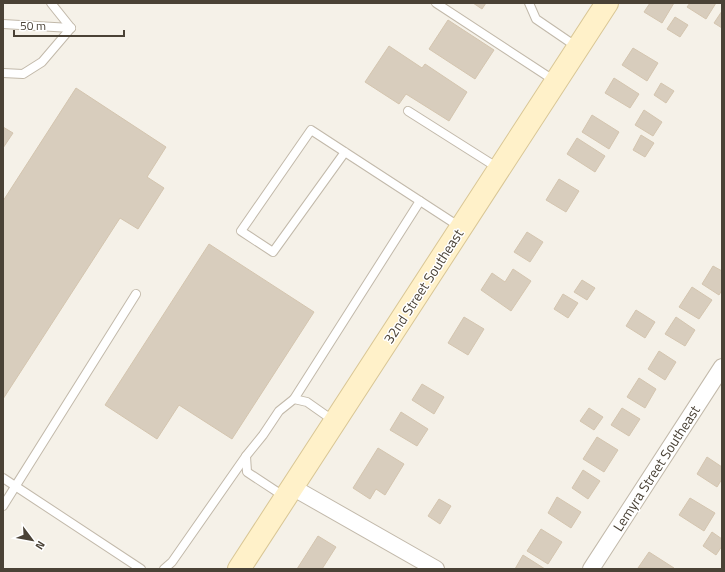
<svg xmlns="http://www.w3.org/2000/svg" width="725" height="572" font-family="'Titillium Web',sans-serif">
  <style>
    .building { fill: #d8cdbd; stroke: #d4c5af }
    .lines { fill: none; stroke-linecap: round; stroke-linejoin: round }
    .lane-casing { stroke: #c2b9aa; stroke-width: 10 }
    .street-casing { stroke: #c2b9aa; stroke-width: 18 }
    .secondary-casing { stroke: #d9c695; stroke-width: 24 }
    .lane { stroke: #fff; stroke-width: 8 }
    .street { stroke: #fff; stroke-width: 16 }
    .secondary { stroke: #fff1c9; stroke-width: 22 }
    .labels { text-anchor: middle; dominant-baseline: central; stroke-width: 3; stroke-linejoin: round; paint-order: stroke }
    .street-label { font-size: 14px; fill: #4a4236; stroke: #fff }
  </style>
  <rect width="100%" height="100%" fill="#f5f1e8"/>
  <g class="building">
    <polygon points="473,3 486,3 482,9"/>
    <polygon points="650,3 674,3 662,23 644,12"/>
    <polygon points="690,3 716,3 706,19 687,7"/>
    <polygon points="722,11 722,28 714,23"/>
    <polygon points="675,17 688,25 680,37 667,29"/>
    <polygon points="448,20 494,50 475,79 429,49"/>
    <polygon points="389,46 422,68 425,64 467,92 449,121 406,94 399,104 365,82"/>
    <polygon points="633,48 658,63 647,81 622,65"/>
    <polygon points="614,78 639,94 630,108 605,93"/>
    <polygon points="661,83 674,91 666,103 654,95"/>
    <polygon points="76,88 166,147 147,177 164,188 138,229 120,218 3,399 3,201"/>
    <polygon points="644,110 662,122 653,136 635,125"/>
    <polygon points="592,115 619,132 609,149 582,132"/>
    <polygon points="3,127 13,133 3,148"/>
    <polygon points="641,135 654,143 645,157 633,150"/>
    <polygon points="577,138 605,156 595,172 567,154"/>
    <polygon points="559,179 579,191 566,212 546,200"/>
    <polygon points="527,232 543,242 530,262 514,252"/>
    <polygon points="209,244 314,312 232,439 179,405 157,439 105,405"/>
    <polygon points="713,266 722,271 722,290 719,295 702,284"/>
    <polygon points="513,269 531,281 511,311 481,290 492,273 505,282"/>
    <polygon points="582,280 595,288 587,300 574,292"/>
    <polygon points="692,287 712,300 699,319 679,307"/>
    <polygon points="563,294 578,303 568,318 554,309"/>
    <polygon points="636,310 655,322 645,338 626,326"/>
    <polygon points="464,317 484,329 468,355 448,343"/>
    <polygon points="676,317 695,330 685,346 665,334"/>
    <polygon points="659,351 676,362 665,380 648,369"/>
    <polygon points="639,378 656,389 645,408 627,397"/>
    <polygon points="422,384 444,397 434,414 412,400"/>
    <polygon points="589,408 603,417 594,430 580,421"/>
    <polygon points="622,408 640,419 629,436 611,425"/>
    <polygon points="401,412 428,429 417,446 390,430"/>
    <polygon points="597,437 618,450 604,472 583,459"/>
    <polygon points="378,448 404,464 385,495 376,489 370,499 353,488"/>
    <polygon points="707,457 722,467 722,479 717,487 697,474"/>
    <polygon points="583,470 600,481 588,499 572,488"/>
    <polygon points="557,497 581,512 571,528 548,513"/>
    <polygon points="690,498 715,513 704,531 679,515"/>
    <polygon points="439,499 451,506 440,524 428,516"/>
    <polygon points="541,529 562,542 548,564 527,551"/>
    <polygon points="712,532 722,539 722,546 716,555 703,546"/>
    <polygon points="318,536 336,547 322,569 297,569"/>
    <polygon points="649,552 674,568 673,569 638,568"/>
    <polygon points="523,555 545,569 515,569"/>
  </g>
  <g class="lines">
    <g class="lane-casing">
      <g id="lane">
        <polyline points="51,3 71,28"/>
        <polyline points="436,3 555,81"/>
        <polyline points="529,3 536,19 577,47"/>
        <polyline points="3,24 71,28"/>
        <polyline points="3,73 23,74 42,62 71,28"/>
        <polyline points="408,111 498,168"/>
        <polyline points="345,152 273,252 241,231 311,130 460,227"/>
        <polyline points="294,399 420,201"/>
        <polyline points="3,478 141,569"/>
        <polyline points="285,497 247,472 246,456 263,435 279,411 294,399 307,402 334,421"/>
        <polyline points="3,506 136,294"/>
        <polyline points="164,569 172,562 246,456"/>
      </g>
    </g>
    <g class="street-casing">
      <g id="street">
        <polyline points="292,487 436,569"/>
        <polyline points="591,569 722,367"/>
      </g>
    </g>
    <g class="secondary-casing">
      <polyline id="secondary" points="239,569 607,3"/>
    </g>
    <use href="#lane" class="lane"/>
    <use href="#street" class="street"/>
    <use href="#secondary" class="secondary"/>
  </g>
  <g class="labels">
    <g class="street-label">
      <text transform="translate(423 286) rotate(-57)">32nd Street Southeast</text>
      <text transform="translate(656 468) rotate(-57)">Lemyra Street Southeast</text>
    </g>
  </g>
  <rect width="725" height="572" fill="none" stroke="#4a4236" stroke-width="8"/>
  <g transform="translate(32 540) rotate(122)" stroke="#ffffff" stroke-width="3" paint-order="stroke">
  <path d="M0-3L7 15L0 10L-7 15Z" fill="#4a4236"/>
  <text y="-6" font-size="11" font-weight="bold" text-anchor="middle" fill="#4a4236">N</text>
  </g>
  <path d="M14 30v6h110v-6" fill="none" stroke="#4a4236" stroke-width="2"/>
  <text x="20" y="30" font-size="12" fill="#4a4236" stroke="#ffffff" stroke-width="3" paint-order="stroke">50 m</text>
</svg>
